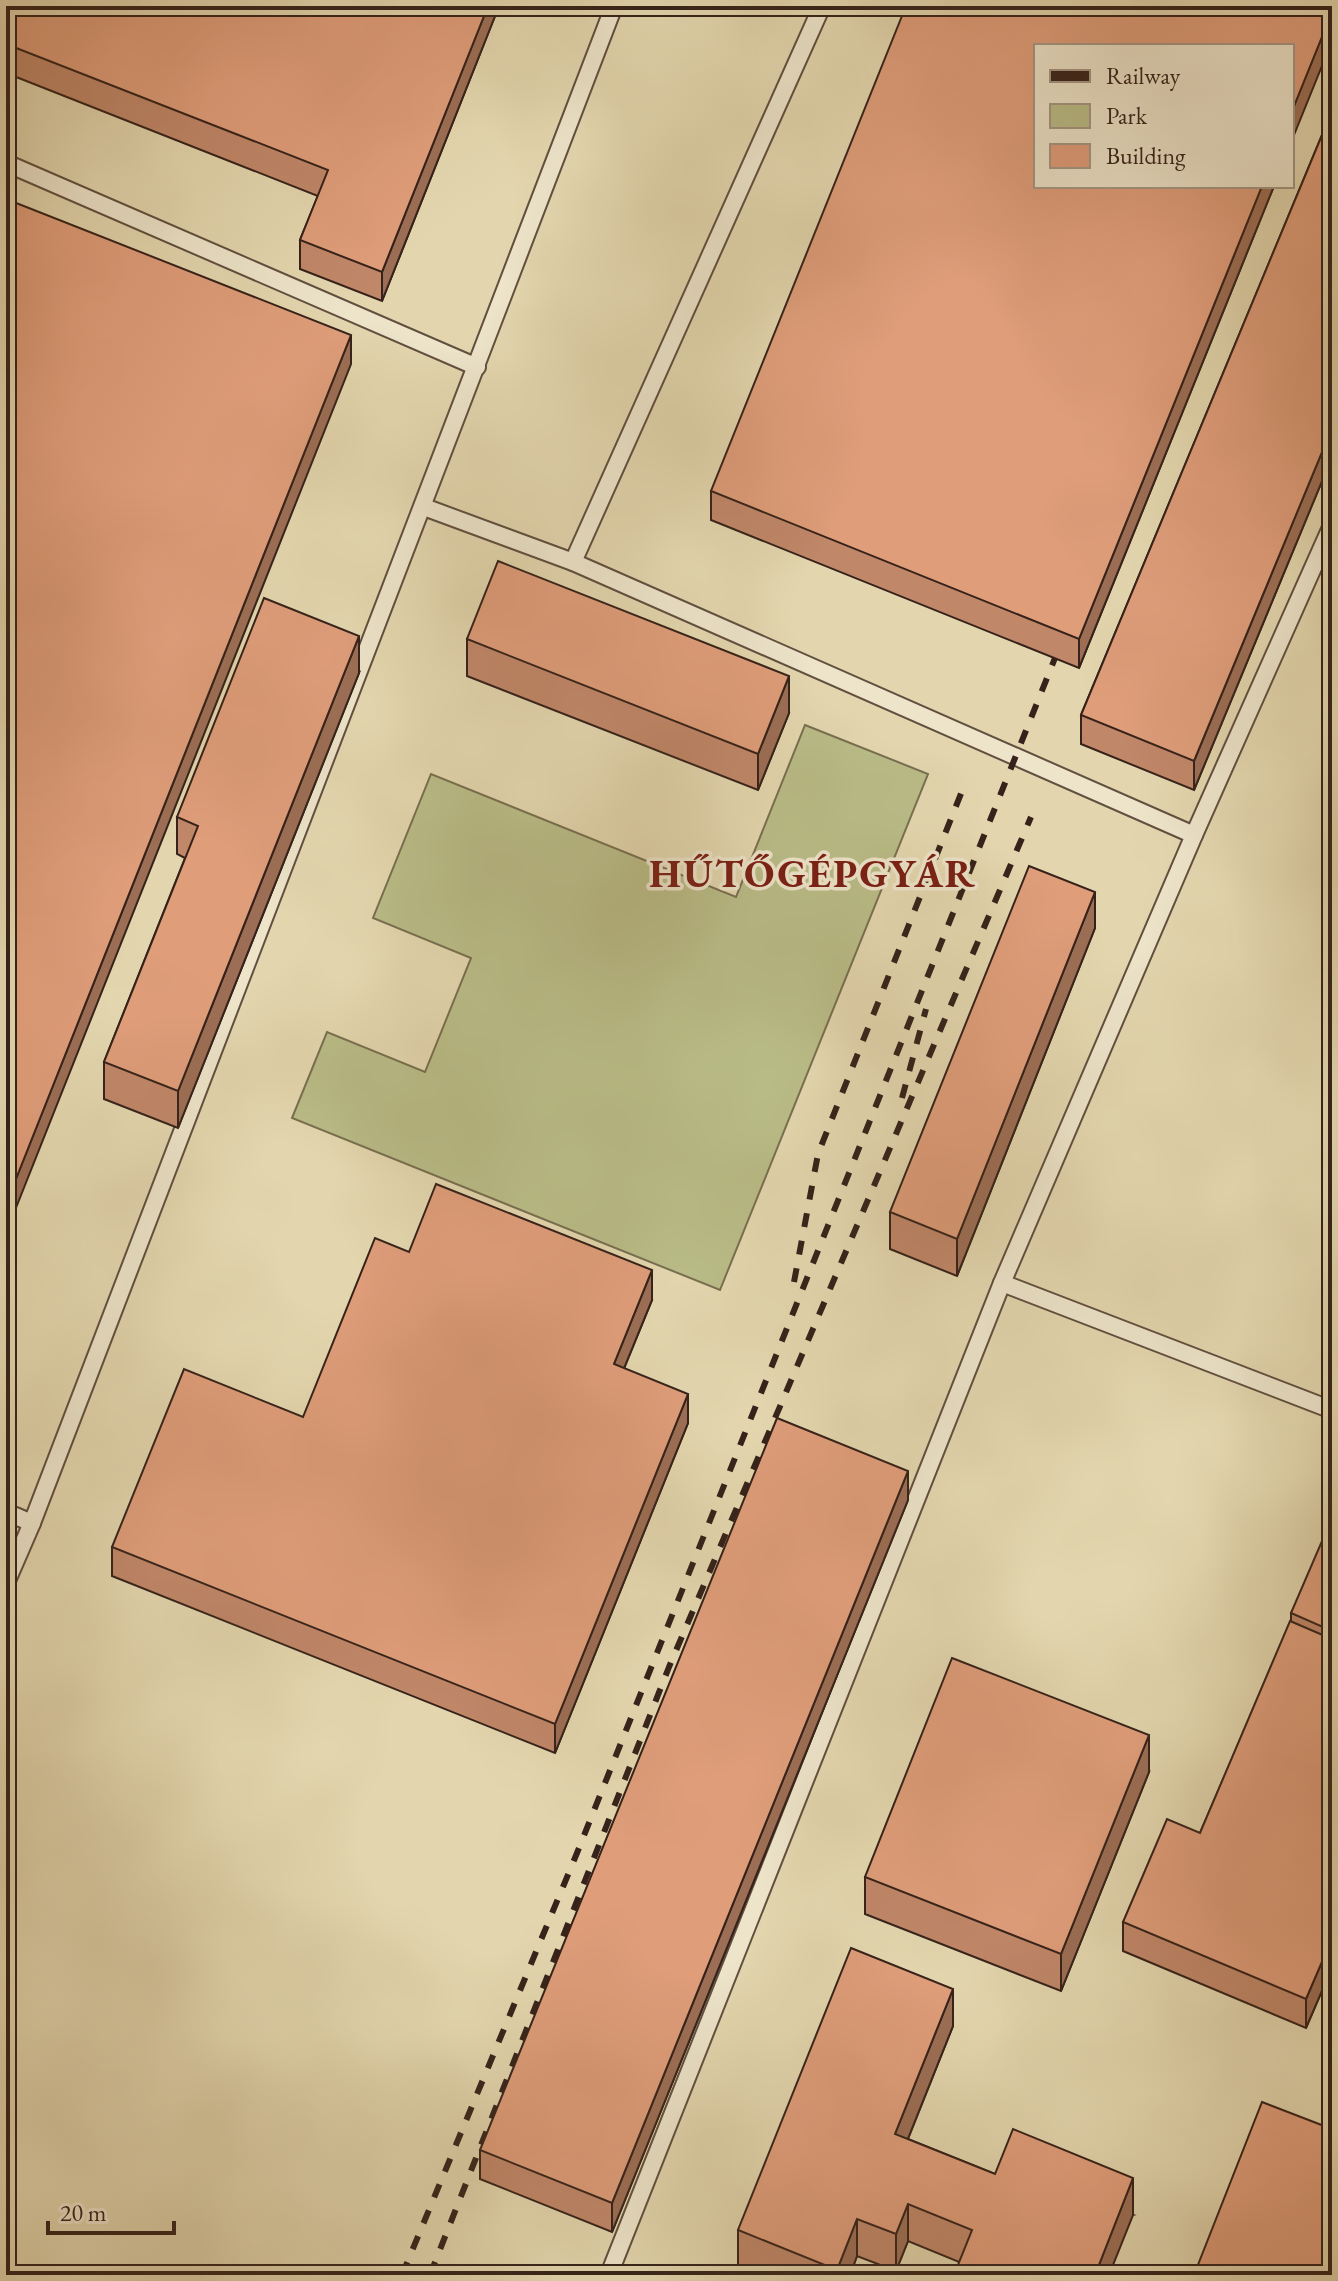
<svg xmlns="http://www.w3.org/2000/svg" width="1338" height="2281" font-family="'EB Garamond',serif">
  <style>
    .green { fill: #b9bc87; stroke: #786f50; stroke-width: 2 }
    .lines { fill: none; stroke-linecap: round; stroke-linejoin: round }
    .lane-casing { stroke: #614f3f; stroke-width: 20 }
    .lane { stroke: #ede4ca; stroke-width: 16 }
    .rail { stroke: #36221a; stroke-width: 6; stroke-dasharray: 14 14; stroke-linecap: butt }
    .wall { fill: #c08769; stroke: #36221a; stroke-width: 2 }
    .shaded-wall { fill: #9c6e55; stroke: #36221a; stroke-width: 2 }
    .building { fill: #df9d7a; stroke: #36221a; stroke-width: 2 }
    .labels { text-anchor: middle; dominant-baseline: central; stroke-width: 7; stroke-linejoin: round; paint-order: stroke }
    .district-label { font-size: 40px; font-weight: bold; letter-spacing: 2px; fill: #7a1f14; stroke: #ede4ca }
  </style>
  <rect width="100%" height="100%" fill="#e3d6ae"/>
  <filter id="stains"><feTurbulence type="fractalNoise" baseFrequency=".0025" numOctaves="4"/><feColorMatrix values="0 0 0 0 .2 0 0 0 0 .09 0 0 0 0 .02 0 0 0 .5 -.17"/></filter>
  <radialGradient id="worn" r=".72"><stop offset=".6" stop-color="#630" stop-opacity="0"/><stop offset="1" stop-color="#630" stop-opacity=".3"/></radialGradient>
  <polygon class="green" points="805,725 928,774 720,1290 292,1118 327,1032 425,1072 471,958 373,918 431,774 736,897"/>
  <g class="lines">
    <g class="lane-casing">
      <g id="lane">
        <polyline points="6,163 477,367"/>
        <polyline points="424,507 573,562 1194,835"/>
        <polyline points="573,562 822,6"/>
        <polyline points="1002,1283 1332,1410"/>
        <polyline points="6,1512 32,1523"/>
        <polyline points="6,1583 32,1523 614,6"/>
        <polyline points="612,2275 610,2272 1002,1283 1194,835 1332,525"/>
      </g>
    </g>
    <use href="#lane" class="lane"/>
    <g class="rail">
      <polyline points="902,1098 926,1009"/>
      <polyline points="794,1282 818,1154 962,791"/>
      <polyline points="402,2275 577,1853 1055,658"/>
      <polyline points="430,2275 669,1667 1031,817"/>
    </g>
  </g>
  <g class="wall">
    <polygon points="6,6 499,6 382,301 300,269 300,240 318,196 6,73"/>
    <polygon points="1332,111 1332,457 1194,790 1081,744 1081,715"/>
    <polygon points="1274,186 1079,668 711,520 711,491"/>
    <polygon points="467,639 789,713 758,790 467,676"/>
    <polygon points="359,673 178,1128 104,1099 104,1062 185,858 177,854 177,817"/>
    <polygon points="1095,928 957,1276 890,1249 890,1212"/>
    <polygon points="409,1252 652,1300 624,1368 688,1423 555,1753 112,1576 112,1547 303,1417"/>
    <polygon points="1332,1281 1332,1333 1324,1330 1324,1301"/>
    <polygon points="908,1500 612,2232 480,2179 480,2150"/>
    <polygon points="1332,1537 1332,1989 1324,1986 1306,2028 1123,1951 1123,1922 1200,1833 1291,1621 1291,1613"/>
    <polygon points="1149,1772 1061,1991 865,1914 865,1877"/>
    <polygon points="953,2026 908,2139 995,2174 1133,2215 959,2262 908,2241 896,2271 857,2256 850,2275 757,2275 738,2267 738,2230"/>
  </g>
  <g class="shaded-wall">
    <polygon points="488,6 499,6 382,301 382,272"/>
    <polygon points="1332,12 1332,41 1292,140 1292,111"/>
    <polygon points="1262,186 1274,186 1079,668 1079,639"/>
    <polygon points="351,335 351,364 6,1233 6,1204"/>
    <polygon points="1332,428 1332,457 1194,790 1194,761"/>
    <polygon points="359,636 359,673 178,1128 178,1091"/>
    <polygon points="789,676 789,713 758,790 758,754"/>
    <polygon points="1095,892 1095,928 957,1276 957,1239"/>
    <polygon points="652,1270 652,1300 614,1393 614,1364"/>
    <polygon points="688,1394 688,1423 555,1753 555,1724"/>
    <polygon points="908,1471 908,1500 612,2232 612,2203"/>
    <polygon points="1149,1735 1149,1772 1061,1991 1061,1954"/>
    <polygon points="1324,1957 1324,1986 1306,2028 1306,1999"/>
    <polygon points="953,1989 953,2026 895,2171 895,2134"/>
    <polygon points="1133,2178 1133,2215 1109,2275 1095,2275"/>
    <polygon points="908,2204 908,2241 896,2271 896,2234"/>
    <polygon points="857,2219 857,2256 850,2275 837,2275 837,2270"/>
  </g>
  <g class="building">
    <polygon points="6,6 488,6 382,272 300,240 328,170 6,44"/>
    <polygon points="906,6 1332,6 1332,12 1292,111 1292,46 1036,46 1036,186 1262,186 1079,639 711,491"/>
    <polygon points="1332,111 1332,428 1194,761 1081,715"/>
    <polygon points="6,199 351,335 6,1204"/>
    <polygon points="498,561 789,676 758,754 467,639"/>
    <polygon points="264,598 359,636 178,1091 104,1062 198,826 177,817"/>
    <polygon points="1029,866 1095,892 957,1239 890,1212"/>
    <polygon points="436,1184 652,1270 614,1364 688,1394 555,1724 112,1547 184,1369 303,1417 375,1238 409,1252"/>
    <polygon points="1332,1281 1332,1304 1324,1301"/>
    <polygon points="777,1418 908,1471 612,2203 480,2150"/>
    <polygon points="1325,1534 1332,1537 1332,1631 1291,1613"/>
    <polygon points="1290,1621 1332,1639 1332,1960 1324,1957 1306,1999 1123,1922 1167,1819 1200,1833"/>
    <polygon points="952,1658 1149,1735 1061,1954 865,1877"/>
    <polygon points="851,1948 953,1989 895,2134 995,2174 1013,2129 1133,2178 1095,2275 954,2275 972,2230 908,2204 896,2234 857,2219 837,2270 738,2230"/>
    <polygon points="1262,2102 1332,2129 1332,2275 1194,2275"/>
  </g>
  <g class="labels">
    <g class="district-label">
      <text x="813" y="873">HŰTŐGÉPGYÁR</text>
    </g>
  </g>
  <rect width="1338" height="2281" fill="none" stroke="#e3d6ae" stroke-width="32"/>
  <rect x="8" y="8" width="1322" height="2265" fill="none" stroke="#36221a" stroke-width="4"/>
  <rect x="16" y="16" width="1306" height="2249" fill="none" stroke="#36221a" stroke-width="2"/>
  <rect x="1034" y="44" width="260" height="144" fill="#ede4ca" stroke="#a49684" stroke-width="2"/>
  <rect x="1050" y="70" width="40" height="12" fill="#36221a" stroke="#a49684" stroke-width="2"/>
  <text x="1106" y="84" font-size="24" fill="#36221a">Railway</text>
  <rect x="1050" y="104" width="40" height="24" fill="#b9bc87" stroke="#a49684" stroke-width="2"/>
  <text x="1106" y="124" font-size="24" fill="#36221a">Park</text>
  <rect x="1050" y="144" width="40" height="24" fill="#df9d7a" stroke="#a49684" stroke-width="2"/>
  <text x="1106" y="164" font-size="24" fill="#36221a">Building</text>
  <path d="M48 2221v12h126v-12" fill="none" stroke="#36221a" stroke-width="4"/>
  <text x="60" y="2221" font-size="24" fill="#36221a" stroke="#ede4ca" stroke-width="6" paint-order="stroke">20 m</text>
  <rect width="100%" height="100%" filter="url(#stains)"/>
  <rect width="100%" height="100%" fill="url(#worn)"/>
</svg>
